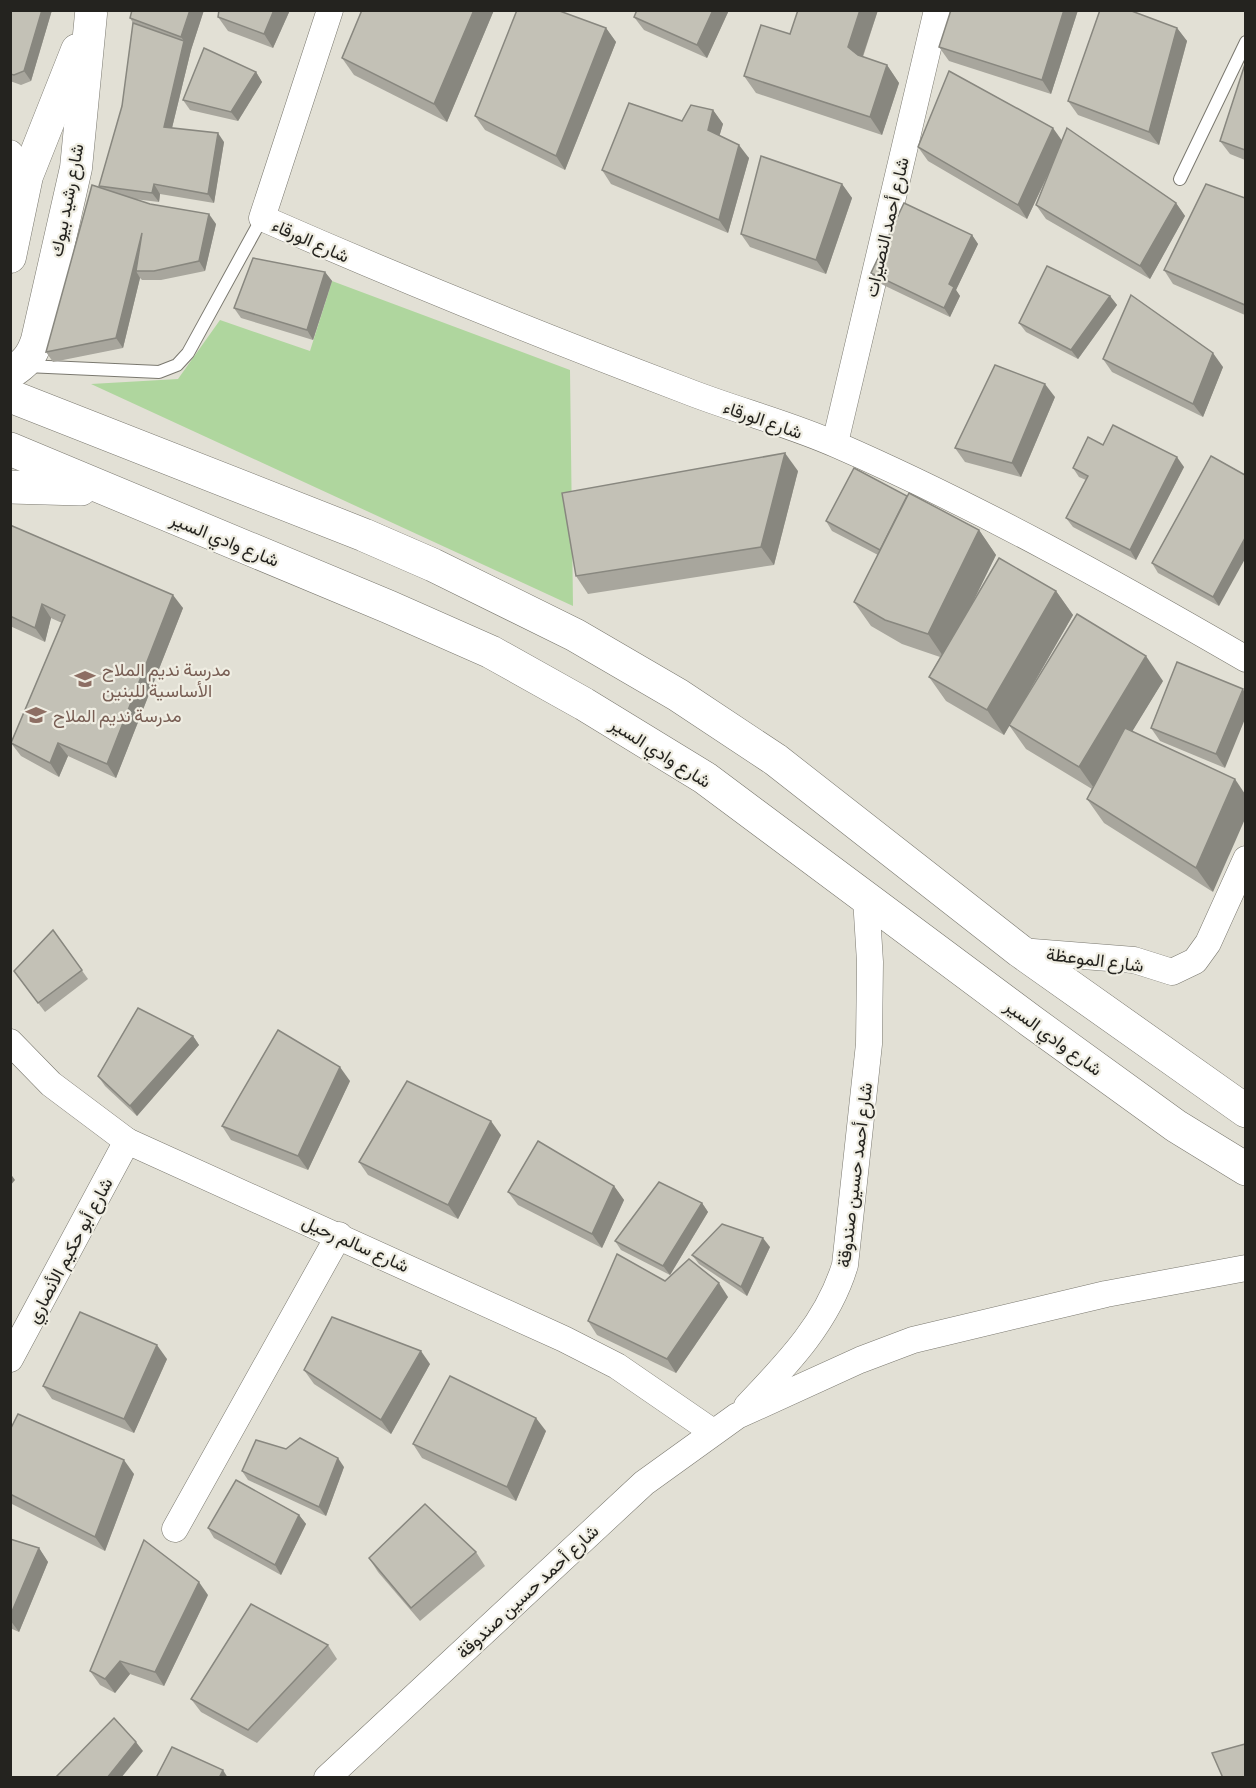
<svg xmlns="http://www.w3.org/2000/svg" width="1256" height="1788" font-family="Commissioner,Vazirmatn,sans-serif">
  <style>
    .park { fill: #afd69e }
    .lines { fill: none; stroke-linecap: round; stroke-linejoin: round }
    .service-casing { stroke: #7a786f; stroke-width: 14 }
    .minor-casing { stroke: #7a786f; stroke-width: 27 }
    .tertiary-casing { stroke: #7a786f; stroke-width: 33 }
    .secondary-casing { stroke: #7a786f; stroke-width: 34 }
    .service { stroke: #fff; stroke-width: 12 }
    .minor { stroke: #fff; stroke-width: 26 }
    .tertiary { stroke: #fff; stroke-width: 32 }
    .secondary { stroke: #fff; stroke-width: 33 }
    .wall { fill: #a8a69d }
    .shaded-wall { fill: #88877f }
    .building { fill: #c3c1b6; stroke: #88877f; stroke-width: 1.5 }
    .labels { text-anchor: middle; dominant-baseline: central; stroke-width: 4.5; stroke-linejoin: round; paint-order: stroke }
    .street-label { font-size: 18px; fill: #24231f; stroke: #efede2 }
    .education-label { font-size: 18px; fill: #785e54; stroke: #efede2; text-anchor: start }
  </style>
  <rect width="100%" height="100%" fill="#e2e0d5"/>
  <polygon class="park" points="332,281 570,370 573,606 91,384 178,379 220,320 310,351"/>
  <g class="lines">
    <g class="service-casing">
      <g id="service">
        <polyline points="1180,179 1246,42"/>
        <polyline points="26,366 159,372 177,365 188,353 262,218"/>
      </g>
    </g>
    <g class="minor-casing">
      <g id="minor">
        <path d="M330,10L262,218C401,279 542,336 684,390C734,410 788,423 837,445C977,506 1113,582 1246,659"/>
        <polyline points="10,153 27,176"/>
        <polyline points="835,443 937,10"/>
        <polyline points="1020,951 1134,960 1172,972 1195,961 1208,943 1246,859"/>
        <polyline points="10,1042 51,1084 127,1141 564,1339 617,1366 713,1432"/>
        <polyline points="10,1359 127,1141"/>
        <path d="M747,1406C787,1364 828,1322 845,1265L869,1044L870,962L866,898"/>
        <polyline points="175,1529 339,1235"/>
        <polyline points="327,1778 644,1483 737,1416 860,1360 913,1340 1106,1294 1246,1268"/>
      </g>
    </g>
    <g class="tertiary-casing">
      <g id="tertiary">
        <polyline points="10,257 27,176 77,50"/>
        <path d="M10,373C25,364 32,356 37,340L76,168L91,14"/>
      </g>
    </g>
    <g class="secondary-casing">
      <g id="secondary">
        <polyline points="10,396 364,535 433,565 575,635 678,695 776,760 1020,951 1246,1111"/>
        <polyline points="10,449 389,607 491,652 584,704 705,778 1031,1021 1176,1126 1246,1169"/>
        <polyline points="10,487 81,489"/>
      </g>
    </g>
    <use href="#service" class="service"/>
    <use href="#minor" class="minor"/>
    <use href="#tertiary" class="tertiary"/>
    <use href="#secondary" class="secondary"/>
  </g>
  <g class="wall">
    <polygon points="10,10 52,10 31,81 21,85 10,81"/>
    <polygon points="132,10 204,10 191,50 172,128 224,142 214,203 160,194 159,202 134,199 216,224 205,271 161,280 142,280 140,278 123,348 53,362 46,352 101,188 99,186 122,106 133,23 130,18"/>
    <polygon points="219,10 290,10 273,48 228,31 218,17"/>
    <polygon points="494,10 447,122 354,75 342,58"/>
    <polygon points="729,10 707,58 644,30 634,17"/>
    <polygon points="798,10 878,10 863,57 887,65 899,83 882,135 756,93 744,76 790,34"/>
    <polygon points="951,10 1078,10 1051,94 949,61 939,47"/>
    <polygon points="606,28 616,42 565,170 485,130 475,116"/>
    <polygon points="1177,28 1187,41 1159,145 1078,115 1068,101"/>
    <polygon points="1245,64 1245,160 1230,154 1220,141"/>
    <polygon points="256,72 262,82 238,121 190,110 183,100"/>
    <polygon points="713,110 723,124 719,136 749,158 728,233 611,184 602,170 682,121"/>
    <polygon points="1062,141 1176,203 1185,216 1150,279 1046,219 1036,205 1053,164 1027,219 928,161 918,147"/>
    <polygon points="842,184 852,198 826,274 750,247 741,234"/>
    <polygon points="1245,198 1245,315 1173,284 1164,270"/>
    <polygon points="972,235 978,244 956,290 960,296 950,317 877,282 871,273"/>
    <polygon points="325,272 332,281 313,340 241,318 234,308"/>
    <polygon points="1110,296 1117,305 1078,359 1026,332 1019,323"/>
    <polygon points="1103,359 1223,367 1203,417 1112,372"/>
    <polygon points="1055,397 1021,477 965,462 955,448"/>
    <polygon points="1103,445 1184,467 1136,560 1073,527 1066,518 1086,480 1079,477 1073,468"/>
    <polygon points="1211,456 1219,606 1158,573 1152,563"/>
    <polygon points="798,471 774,565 588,594 576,576"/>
    <polygon points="907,496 979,530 996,555 973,601 1056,591 1073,615 1004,735 946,701 929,677 940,657 902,644 871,626 854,602 878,555 832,531 826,521"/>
    <polygon points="10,525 183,608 116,778 68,756 59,777 21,756 11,743 62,623 51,618 45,642 10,626"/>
    <polygon points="1177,662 1225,768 1160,741 1151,728"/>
    <polygon points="1163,681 1132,731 1213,892 1104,823 1087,799 1092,789 1026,749 1009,725"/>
    <polygon points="53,930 88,979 45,1012 14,971"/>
    <polygon points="193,1036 199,1045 137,1116 105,1086 98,1076"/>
    <polygon points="350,1081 308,1170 231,1140 222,1126"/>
    <polygon points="501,1135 458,1219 368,1175 359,1162"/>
    <polygon points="614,1186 624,1200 602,1248 518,1205 508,1192"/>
    <polygon points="702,1203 708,1212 670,1275 621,1250 615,1241"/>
    <polygon points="770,1247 747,1296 699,1264 692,1255"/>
    <polygon points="665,1281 728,1297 676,1373 597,1335 588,1321"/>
    <polygon points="167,1359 134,1433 52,1399 43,1386"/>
    <polygon points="430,1364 391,1434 314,1384 304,1370"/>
    <polygon points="10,1430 134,1474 105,1551 10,1503"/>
    <polygon points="546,1431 516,1501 422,1458 413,1444"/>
    <polygon points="344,1467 326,1516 248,1480 242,1471"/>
    <polygon points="299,1515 306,1524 281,1575 214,1538 208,1528"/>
    <polygon points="10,1539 39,1548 48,1562 19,1632 10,1628"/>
    <polygon points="476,1552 485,1566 420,1621 378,1572 369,1558"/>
    <polygon points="208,1595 164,1686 130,1674 115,1693 100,1685 90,1671"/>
    <polygon points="328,1645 337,1659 257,1743 201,1712 191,1699"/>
  </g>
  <g class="shaded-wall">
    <polygon points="42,10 52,10 31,81 24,71"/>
    <polygon points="190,10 204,10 191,50 170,136 164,127 184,41 181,37"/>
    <polygon points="274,10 290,10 273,48 264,34"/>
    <polygon points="474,10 494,10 447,122 434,104"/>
    <polygon points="713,10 729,10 707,58 697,45"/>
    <polygon points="860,10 878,10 860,64 848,47"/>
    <polygon points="1064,10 1078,10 1051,94 1042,80"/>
    <polygon points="606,28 616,42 565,170 556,156"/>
    <polygon points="1177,28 1187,41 1159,145 1149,132"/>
    <polygon points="887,65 899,83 882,135 870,117"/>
    <polygon points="256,72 262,82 238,121 231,112"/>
    <polygon points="713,110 723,124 717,144 708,130"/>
    <polygon points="1053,128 1063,142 1027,219 1018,205"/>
    <polygon points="218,133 224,142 214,203 208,194"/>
    <polygon points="739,145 749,158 728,233 719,220"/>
    <polygon points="154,184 160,194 159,202 152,193"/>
    <polygon points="842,184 852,198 826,274 816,260"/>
    <polygon points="1176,203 1185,216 1150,279 1140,266"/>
    <polygon points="209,214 216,224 205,271 199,261"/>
    <polygon points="142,233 136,271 140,278 123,348 116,338"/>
    <polygon points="972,235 978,244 956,290 960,296 950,317 944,308 949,284"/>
    <polygon points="325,272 332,281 313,340 307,330"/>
    <polygon points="1110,296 1117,305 1078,359 1071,350"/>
    <polygon points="1213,353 1223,367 1203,417 1193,404"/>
    <polygon points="1045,384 1055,397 1021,477 1012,463"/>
    <polygon points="785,453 798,471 774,565 761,547"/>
    <polygon points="1177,457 1184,467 1136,560 1130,550"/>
    <polygon points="979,530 996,555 945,659 928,634"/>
    <polygon points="1245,538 1245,559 1219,606 1213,597"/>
    <polygon points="1056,591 1073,615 1004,735 987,710"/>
    <polygon points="173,595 183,608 116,778 107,764"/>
    <polygon points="42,604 51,618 45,642 35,628"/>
    <polygon points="1146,656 1163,681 1096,791 1079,767"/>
    <polygon points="1243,689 1245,693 1245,719 1225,768 1216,754"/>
    <polygon points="58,743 68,756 59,777 50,763"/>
    <polygon points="1235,779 1245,794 1245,819 1213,892 1196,868"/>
    <polygon points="193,1036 199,1045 137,1116 130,1106"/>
    <polygon points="340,1067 350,1081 308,1170 298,1156"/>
    <polygon points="491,1121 501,1135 458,1219 448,1205"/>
    <polygon points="10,1173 15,1180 10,1186"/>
    <polygon points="614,1186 624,1200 602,1248 592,1234"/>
    <polygon points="702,1203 708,1212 670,1275 663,1266"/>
    <polygon points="763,1238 770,1247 747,1296 741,1287"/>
    <polygon points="719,1283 728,1297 676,1373 667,1359"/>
    <polygon points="157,1345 167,1359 134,1433 124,1419"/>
    <polygon points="421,1351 430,1364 391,1434 381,1420"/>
    <polygon points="536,1418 546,1431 516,1501 507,1487"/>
    <polygon points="338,1458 344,1467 326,1516 319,1507"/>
    <polygon points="124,1460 134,1474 105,1551 95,1537"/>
    <polygon points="299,1515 306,1524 281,1575 275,1565"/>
    <polygon points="39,1548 48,1562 19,1632 10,1620 10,1616"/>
    <polygon points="199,1582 208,1595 164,1686 155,1672"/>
    <polygon points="120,1661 130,1674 115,1693 105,1679"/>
    <polygon points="136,1742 143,1751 121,1778 107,1778"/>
    <polygon points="223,1770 228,1778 219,1778"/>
  </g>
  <g class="building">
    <polygon points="10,10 42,10 24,71 14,75 10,74"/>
    <polygon points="132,10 190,10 181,37 130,18"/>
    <polygon points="219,10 274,10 264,34 218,17"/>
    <polygon points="362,10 474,10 434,104 342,58"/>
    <polygon points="517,10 557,10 606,28 556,156 475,116"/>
    <polygon points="637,10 713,10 697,45 634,17"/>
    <polygon points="798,10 860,10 848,47 858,55 887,65 870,117 744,76 761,25 790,34"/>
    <polygon points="951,10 1064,10 1042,80 939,47"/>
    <polygon points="1100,10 1129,10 1177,28 1149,132 1068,101"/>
    <polygon points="133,23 184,41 164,127 218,133 208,194 154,184 152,193 99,186 122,106"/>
    <polygon points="204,48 256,72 231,112 183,100"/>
    <polygon points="1245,64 1245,150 1220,141"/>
    <polygon points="949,71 1053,128 1018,205 918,147"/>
    <polygon points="629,103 682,121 691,105 713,110 708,130 739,145 719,220 602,170"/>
    <polygon points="1067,128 1176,203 1140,266 1036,205"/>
    <polygon points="761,156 842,184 816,260 741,234"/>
    <polygon points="1206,184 1245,198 1245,305 1164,270"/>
    <polygon points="92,185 150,204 209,214 199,261 154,271 136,271 142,233 116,338 46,352"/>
    <polygon points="904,203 972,235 949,284 954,287 944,308 871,273"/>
    <polygon points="253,258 325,272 307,330 234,308"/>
    <polygon points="1047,266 1110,296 1071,350 1019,323"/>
    <polygon points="1131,295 1213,353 1193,404 1103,359"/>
    <polygon points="995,365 1045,384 1012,463 955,448"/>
    <polygon points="1113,425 1177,457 1130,550 1066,518 1088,476 1073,468 1088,437 1103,445"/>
    <polygon points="785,453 761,547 576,576 562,493"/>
    <polygon points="1211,456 1245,475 1245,538 1213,597 1152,563"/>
    <polygon points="854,468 907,496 880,550 826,521"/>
    <polygon points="909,493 979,530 928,634 885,620 854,602"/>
    <polygon points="10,525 173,595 107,764 58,743 50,763 11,743 65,615 42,604 35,628 10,616"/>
    <polygon points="999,558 1056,591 987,710 929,677"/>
    <polygon points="1077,614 1146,656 1079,767 1009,725"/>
    <polygon points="1177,662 1243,689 1216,754 1151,728"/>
    <polygon points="1125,728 1235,779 1196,868 1087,799"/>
    <polygon points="53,930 82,970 38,1003 14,971"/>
    <polygon points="138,1008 193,1036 130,1106 98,1076"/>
    <polygon points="278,1030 340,1067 298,1156 222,1126"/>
    <polygon points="407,1081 491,1121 448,1205 359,1162"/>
    <polygon points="538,1141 614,1186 592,1234 508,1192"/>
    <polygon points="659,1182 702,1203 663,1266 615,1241"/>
    <polygon points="722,1224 763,1238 741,1287 692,1255"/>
    <polygon points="617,1254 665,1281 689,1259 719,1283 667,1359 588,1321"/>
    <polygon points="80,1312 157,1345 124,1419 43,1386"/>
    <polygon points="332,1317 421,1351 381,1420 304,1370"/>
    <polygon points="450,1376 536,1418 507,1487 413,1444"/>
    <polygon points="18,1414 124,1460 95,1537 10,1494 10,1430"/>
    <polygon points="300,1438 338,1458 319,1507 242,1471 256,1440 286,1449"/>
    <polygon points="236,1480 299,1515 275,1565 208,1528"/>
    <polygon points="425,1504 476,1552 411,1608 369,1558"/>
    <polygon points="10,1539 39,1548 10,1616"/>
    <polygon points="144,1540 199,1582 155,1672 120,1661 105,1679 90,1671"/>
    <polygon points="251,1604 328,1645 248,1730 191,1699"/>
    <polygon points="114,1718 136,1742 107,1778 55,1778"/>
    <polygon points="1245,1744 1245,1778 1223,1778 1212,1753"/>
    <polygon points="172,1747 223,1770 219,1778 156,1778"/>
  </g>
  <defs>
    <g id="school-bare" transform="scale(1.62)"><path d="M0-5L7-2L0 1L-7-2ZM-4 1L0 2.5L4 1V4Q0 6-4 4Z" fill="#8d6e63" stroke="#efede2" stroke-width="2.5" paint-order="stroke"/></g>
  </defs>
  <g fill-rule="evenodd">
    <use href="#school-bare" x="85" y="679"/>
    <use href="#school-bare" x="36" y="715"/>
  </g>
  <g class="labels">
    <g class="street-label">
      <text transform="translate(66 200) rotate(-79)">شارع رشيد بيوك</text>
      <text transform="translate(886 227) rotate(-77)">شارع أحمد النصيرات</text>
      <text transform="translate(311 240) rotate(24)">شارع الورقاء</text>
      <text transform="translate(763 419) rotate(19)">شارع الورقاء</text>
      <text transform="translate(225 539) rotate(22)">شارع وادي السير</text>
      <text transform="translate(661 752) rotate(32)">شارع وادي السير</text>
      <text transform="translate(1095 959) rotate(7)">شارع الموعظة</text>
      <text transform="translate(1054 1037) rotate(36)">شارع وادي السير</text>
      <text transform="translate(854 1175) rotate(-83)">شارع أحمد حسين صندوقة</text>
      <text transform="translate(356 1243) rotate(24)">شارع سالم رحيل</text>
      <text transform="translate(69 1250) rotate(-62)">شارع أبو حكيم الأنصاري</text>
      <text transform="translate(527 1591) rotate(-43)">شارع أحمد حسين صندوقة</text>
    </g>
    <g class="education-label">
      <text x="102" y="669">مدرسة نديم الملاح<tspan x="102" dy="21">الأساسية للبنين</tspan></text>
      <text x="53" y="715">مدرسة نديم الملاح</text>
    </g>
  </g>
  <rect width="1256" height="1788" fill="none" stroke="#24231f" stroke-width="24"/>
</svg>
